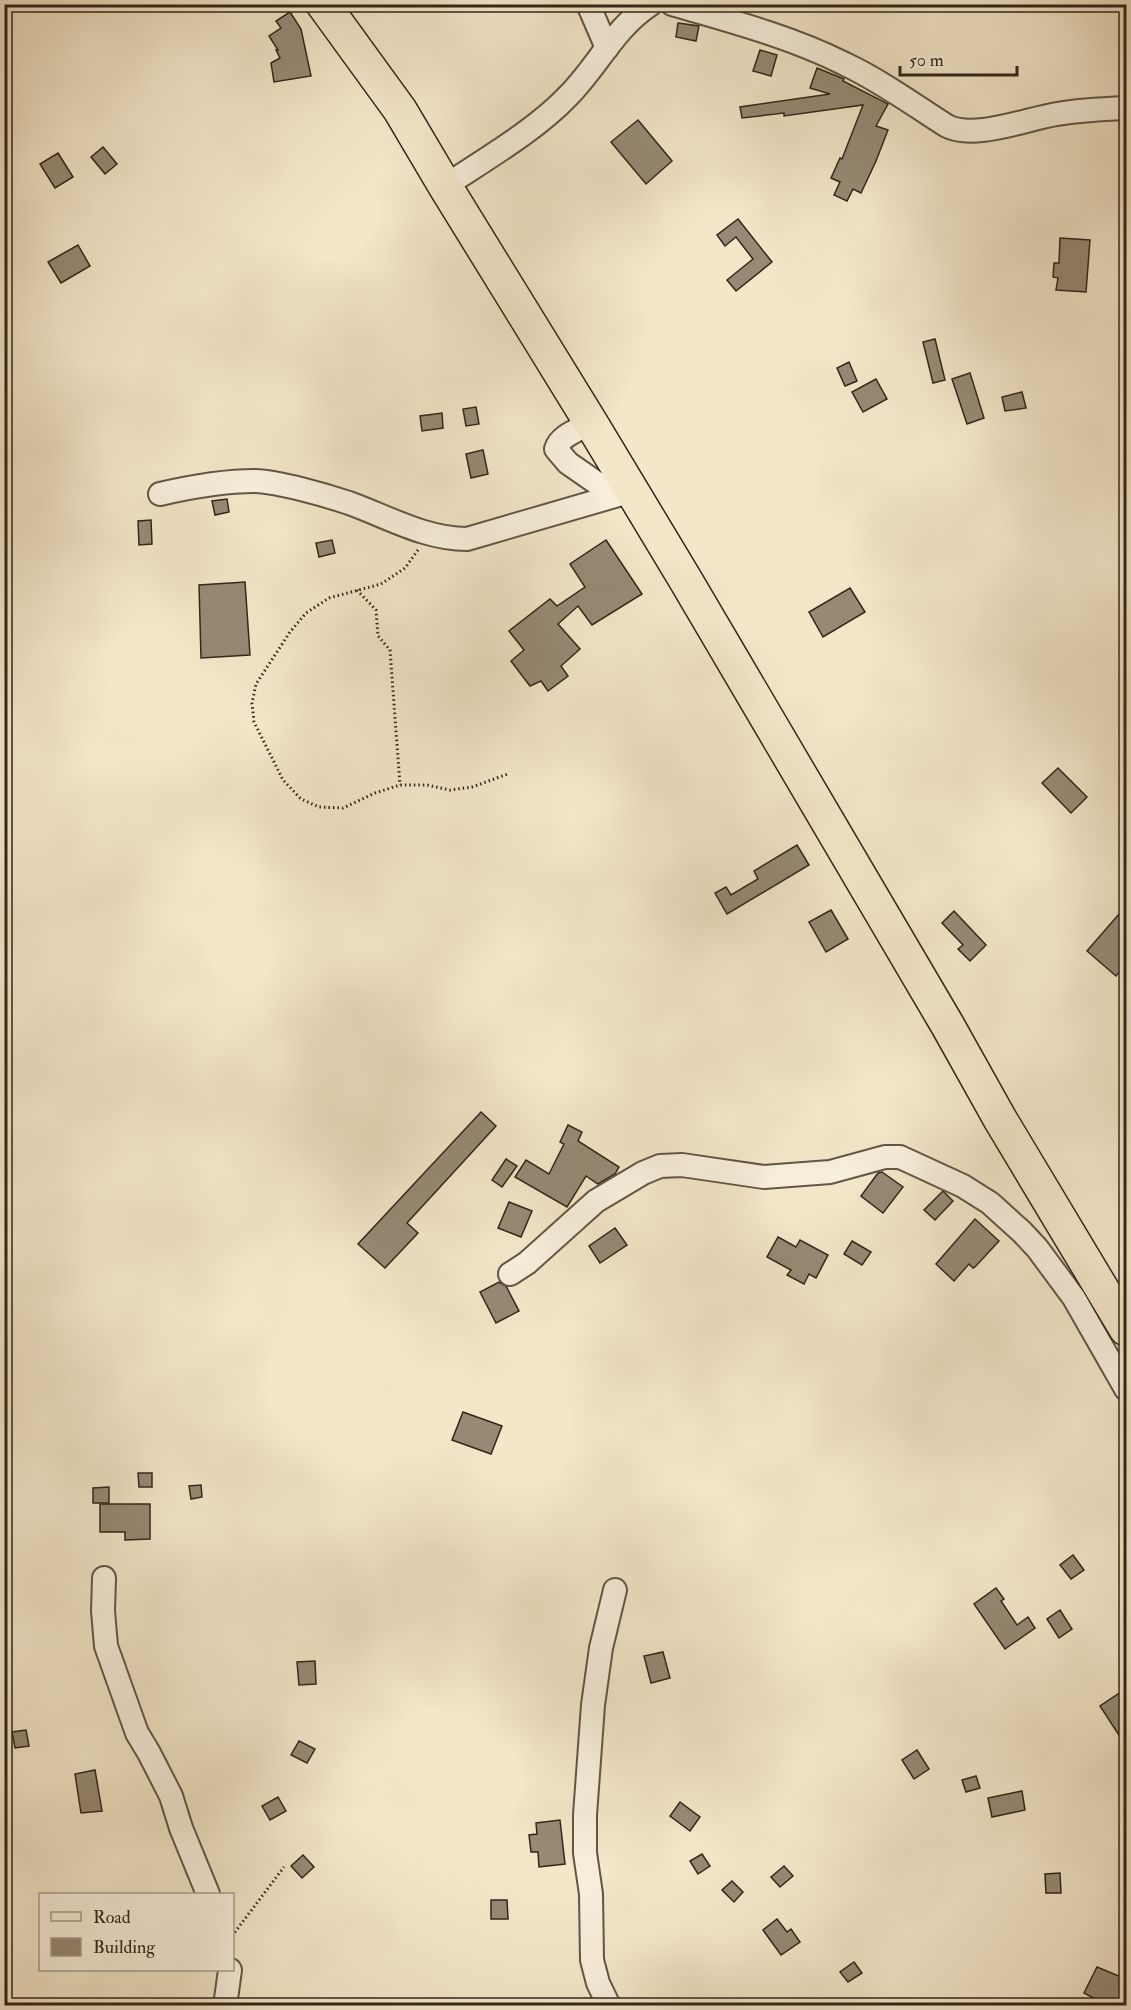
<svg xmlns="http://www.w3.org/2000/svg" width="1131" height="2010" font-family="'IM FELL Double Pica',serif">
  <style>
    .building { fill: #968a75; stroke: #322619; stroke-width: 1.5 }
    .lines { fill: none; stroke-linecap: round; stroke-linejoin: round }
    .minor-casing { stroke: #625645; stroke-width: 26 }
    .highway-casing { stroke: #322619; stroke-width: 36 }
    .path { stroke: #322619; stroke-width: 3; stroke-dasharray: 1.5 3; stroke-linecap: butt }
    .minor { stroke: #f7efdc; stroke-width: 22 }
    .highway { stroke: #f3e6c9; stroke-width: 33 }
  </style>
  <rect width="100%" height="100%" fill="#f3e6c9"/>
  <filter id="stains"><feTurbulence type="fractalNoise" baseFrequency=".00333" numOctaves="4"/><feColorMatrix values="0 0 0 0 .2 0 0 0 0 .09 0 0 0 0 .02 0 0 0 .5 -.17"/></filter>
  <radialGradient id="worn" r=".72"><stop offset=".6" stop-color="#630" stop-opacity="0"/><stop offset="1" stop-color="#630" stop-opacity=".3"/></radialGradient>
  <g class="building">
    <polygon points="290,12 301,29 311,76 274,82 271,63 280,58 276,50 278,50 269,36 281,28 276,21"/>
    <polygon points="678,23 699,26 696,41 676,37"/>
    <polygon points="760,50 777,55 771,76 753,71"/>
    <polygon points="817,68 844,79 843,81 888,104 876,126 888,130 876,161 861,193 853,189 847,201 834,195 840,182 831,178 840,158 842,159 863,105 784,116 784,113 742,118 740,107 830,94 810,88"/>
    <polygon points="638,120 672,161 646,184 611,142"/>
    <polygon points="103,147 117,164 105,174 91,157"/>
    <polygon points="58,153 73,177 55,188 40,164"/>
    <polygon points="738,219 772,262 736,291 727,280 753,259 736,237 725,246 717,235"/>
    <polygon points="1060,238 1090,240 1086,292 1056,290 1058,278 1053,277 1054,263 1059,263"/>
    <polygon points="78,245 90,266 61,283 48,262"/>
    <polygon points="935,339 945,380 933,383 923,342"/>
    <polygon points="849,362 857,381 845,386 837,368"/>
    <polygon points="970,373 984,418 967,424 952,379"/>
    <polygon points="876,379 887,399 863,412 852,392"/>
    <polygon points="1022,392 1026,408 1005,411 1002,397"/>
    <polygon points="476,407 479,424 466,426 463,409"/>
    <polygon points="442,413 443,428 422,431 420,416"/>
    <polygon points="483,450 488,474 471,478 466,454"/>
    <polygon points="227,499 229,512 215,515 212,501"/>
    <polygon points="151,520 152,544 139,545 138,521"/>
    <polygon points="332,540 335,553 319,557 316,543"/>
    <polygon points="606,540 642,594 592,625 578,606 558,624 580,649 561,666 568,676 548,691 541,681 530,686 511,661 524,650 509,631 550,599 557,606 585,587 570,564"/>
    <polygon points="245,582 250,655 201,658 199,585"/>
    <polygon points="850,588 865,612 823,637 809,612"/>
    <polygon points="1058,768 1087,797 1071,813 1042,783"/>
    <polygon points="797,845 809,865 727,914 715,893 726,887 731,895 758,879 754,871"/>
    <polygon points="1126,906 1126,964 1116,976 1087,951"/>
    <polygon points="831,910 848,939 826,952 809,922"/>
    <polygon points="954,911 986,945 970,961 958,949 963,945 942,923"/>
    <polygon points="481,1112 496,1126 407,1223 418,1233 385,1268 358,1244"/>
    <polygon points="568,1125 582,1132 578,1141 619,1167 615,1174 598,1184 586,1176 567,1207 515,1177 526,1160 549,1174 564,1144 560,1142"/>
    <polygon points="506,1159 517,1166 502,1187 492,1180"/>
    <polygon points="882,1172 903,1187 883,1213 861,1196 878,1173"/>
    <polygon points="943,1191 953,1201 935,1220 924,1210"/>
    <polygon points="509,1202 532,1211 521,1237 498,1228"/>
    <polygon points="975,1219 999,1241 975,1267 973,1268 969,1264 954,1281 936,1264"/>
    <polygon points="615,1228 627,1245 600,1263 589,1246"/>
    <polygon points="778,1237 796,1247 800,1240 828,1255 816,1278 809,1274 804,1284 787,1275 791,1270 767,1257"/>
    <polygon points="852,1241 871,1252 862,1265 844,1254"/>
    <polygon points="499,1282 506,1286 519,1311 496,1323 480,1292"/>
    <polygon points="463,1412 502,1426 491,1454 452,1440"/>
    <polygon points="138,1473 152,1473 152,1487 139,1487"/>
    <polygon points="201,1485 202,1497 191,1499 189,1486"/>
    <polygon points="109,1487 109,1503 93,1503 93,1488"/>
    <polygon points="100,1504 150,1504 150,1539 125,1540 125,1532 100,1532"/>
    <polygon points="1073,1555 1084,1570 1071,1579 1060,1565"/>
    <polygon points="996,1588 1004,1599 1001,1601 1017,1625 1028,1617 1035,1628 1005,1649 974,1604"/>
    <polygon points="1060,1610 1072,1629 1059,1638 1047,1619"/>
    <polygon points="663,1652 670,1678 651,1683 644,1656"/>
    <polygon points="315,1661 316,1684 299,1685 297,1662"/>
    <polygon points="1126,1692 1126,1746 1100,1706 1118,1694"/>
    <polygon points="26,1730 29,1746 15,1748 12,1732"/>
    <polygon points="299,1741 315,1749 307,1763 291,1755"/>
    <polygon points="917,1750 929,1769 914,1779 902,1760"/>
    <polygon points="95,1770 102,1811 81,1813 75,1774"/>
    <polygon points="976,1776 980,1788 966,1792 962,1780"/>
    <polygon points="1022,1791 1025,1810 992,1817 988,1798"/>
    <polygon points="278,1797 286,1811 270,1820 262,1806"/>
    <polygon points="680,1802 700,1817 690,1831 670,1816"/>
    <polygon points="560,1820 565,1864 539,1867 538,1852 531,1852 529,1835 537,1834 536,1823"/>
    <polygon points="702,1854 710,1866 698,1874 690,1861"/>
    <polygon points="303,1855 314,1867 302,1878 291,1866"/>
    <polygon points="784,1866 793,1876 780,1887 771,1877"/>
    <polygon points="1060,1873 1061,1893 1046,1893 1045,1874"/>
    <polygon points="732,1881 743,1892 734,1902 722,1890"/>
    <polygon points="491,1900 507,1900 508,1919 491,1919"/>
    <polygon points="777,1919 787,1932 791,1929 800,1942 781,1955 763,1930"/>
    <polygon points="854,1962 862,1973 848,1982 840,1972"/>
    <polygon points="1097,1967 1126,1979 1126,2000 1124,2006 1097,2006 1099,2001 1084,1993"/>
  </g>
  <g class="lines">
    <g class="minor-casing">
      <g id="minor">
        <polyline points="588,4 607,48"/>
        <path d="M672,4C731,21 791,37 845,64C881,81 914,105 947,126C974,140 1026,119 1057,114C1080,110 1103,109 1126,108"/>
        <path d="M445,186C484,160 536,130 568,96C598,66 614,28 651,4"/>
        <path d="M591,423C579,430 560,435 556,449L568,463L614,495"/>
        <path d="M160,494C190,487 223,481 255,481C280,482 325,495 349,503C388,517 425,539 467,539L632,491"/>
        <polyline points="510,1274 527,1263 596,1201 643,1173 660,1166 682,1165 764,1177 830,1172 885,1157 900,1157 963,1186 990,1203 1022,1232 1037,1248 1074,1298 1126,1389"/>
        <polyline points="104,1578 103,1611 106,1646 137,1733 149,1753 171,1796 181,1828 208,1894"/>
        <polyline points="225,2006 230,1970"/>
        <polyline points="609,2006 598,1983 592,1960 591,1894 585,1853 585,1815 593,1705 601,1648 615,1590"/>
      </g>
    </g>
    <g class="highway-casing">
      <polyline id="highway" points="323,4 400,110 445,186 591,423 685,579 948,1026 1000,1119 1126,1329"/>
    </g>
    <g class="path">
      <polyline points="418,550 405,568 381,584 329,598 306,613 290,632 256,684 252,703 254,722 283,780 301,799 319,807 343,808 375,793 400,785 427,785 450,790 472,787 508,774"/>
      <polyline points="357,590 376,610 378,636 390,650 400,785"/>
      <polyline points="232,1936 284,1867"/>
    </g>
    <use href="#minor" class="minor"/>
    <use href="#highway" class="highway"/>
  </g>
  <rect width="1131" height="2010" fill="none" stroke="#f3e6c9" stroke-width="24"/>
  <rect x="6" y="6" width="1119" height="1998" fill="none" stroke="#322619" stroke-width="3"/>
  <rect x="12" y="12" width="1107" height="1986" fill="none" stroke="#322619" stroke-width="1.5"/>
  <rect x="39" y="1893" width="195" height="78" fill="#f7efdc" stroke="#a89f8e" stroke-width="1.5"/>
  <rect x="51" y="1912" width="30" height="9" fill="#f7efdc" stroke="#a89f8e" stroke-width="1.5"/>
  <text x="93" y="1923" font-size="18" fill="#322619">Road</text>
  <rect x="51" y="1938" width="30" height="18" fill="#968a75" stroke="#a89f8e" stroke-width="1.5"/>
  <text x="93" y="1953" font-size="18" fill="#322619">Building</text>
  <path d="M900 66v9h117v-9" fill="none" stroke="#322619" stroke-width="3"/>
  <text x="909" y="66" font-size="18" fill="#322619" stroke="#f7efdc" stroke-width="4.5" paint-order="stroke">50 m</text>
  <rect width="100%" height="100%" filter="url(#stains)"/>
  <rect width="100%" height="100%" fill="url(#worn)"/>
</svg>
